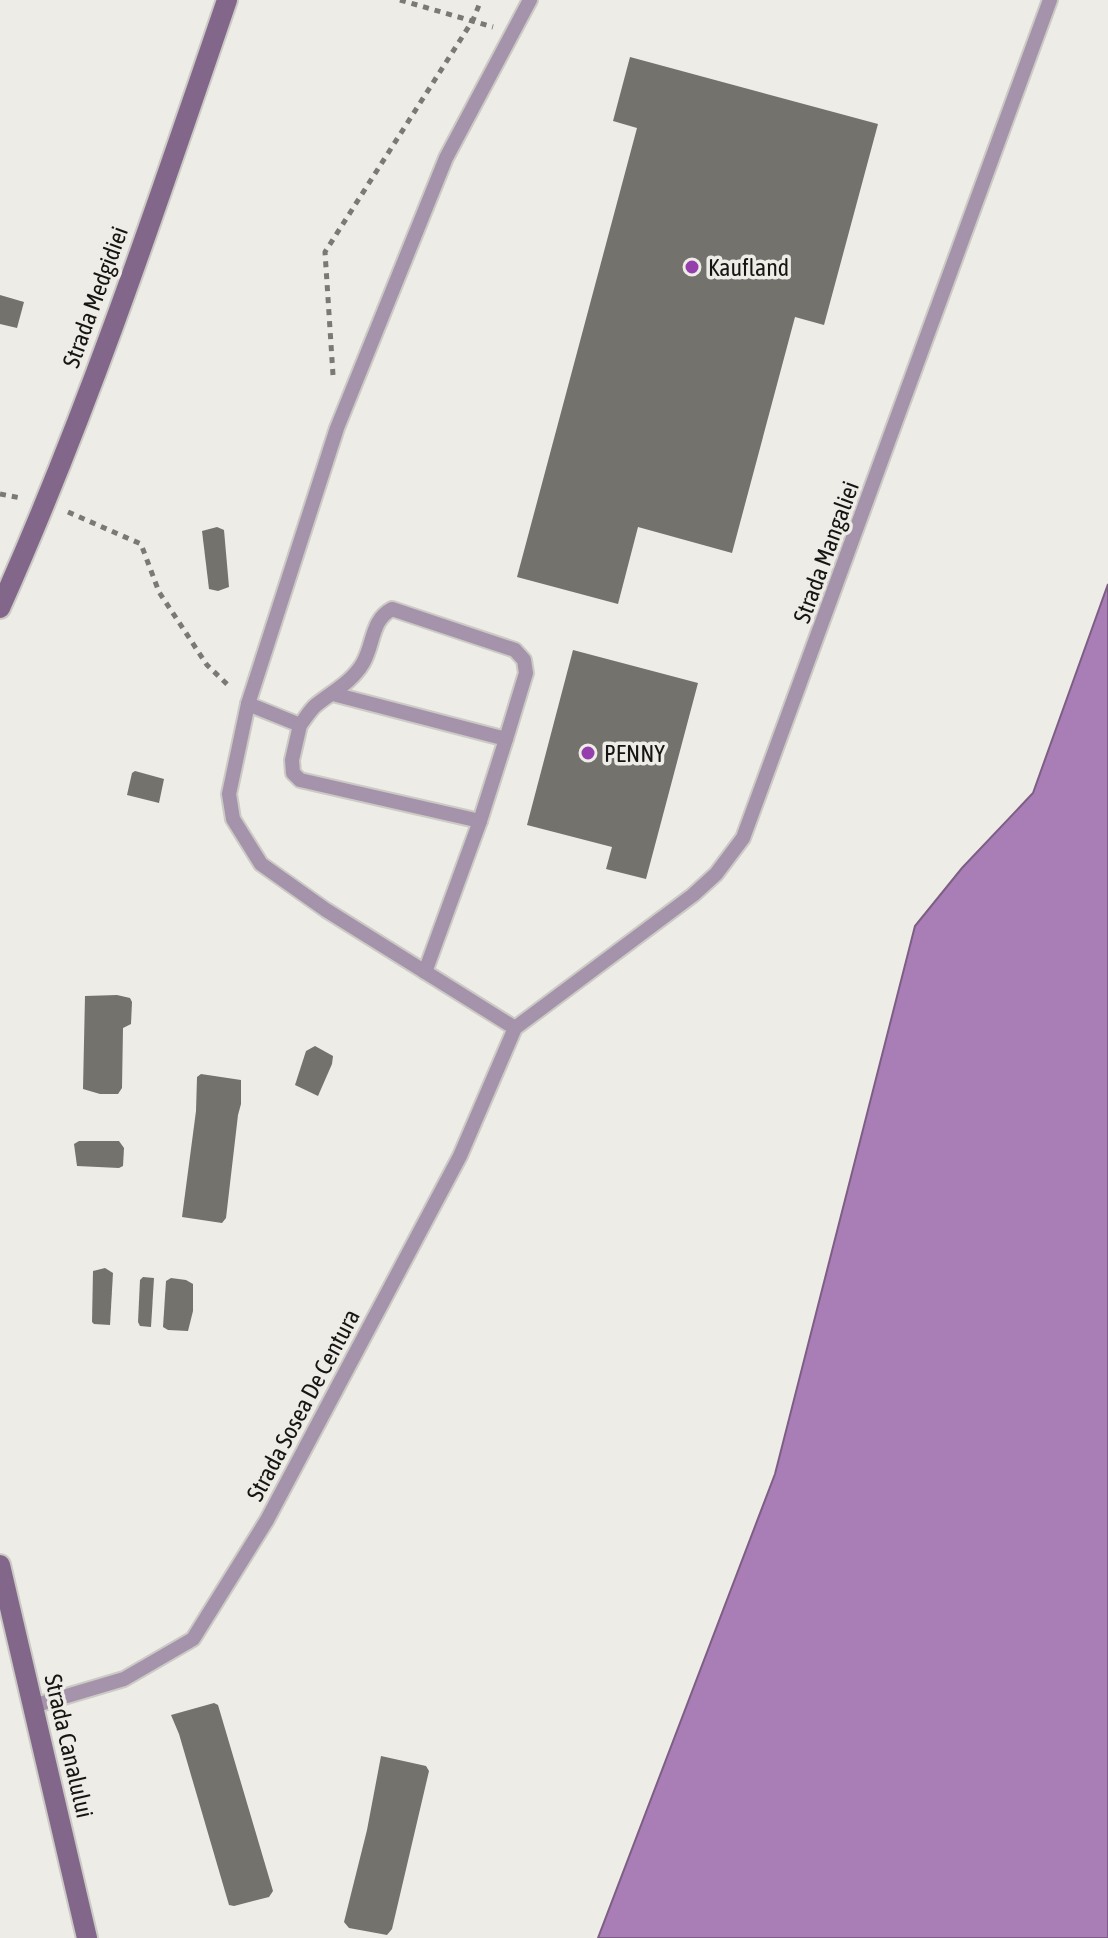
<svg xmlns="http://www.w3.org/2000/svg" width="1108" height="1938" font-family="'Asap Condensed',sans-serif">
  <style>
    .water { fill: #a97eb6; stroke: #7d5e85; stroke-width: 2 }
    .building { fill: #74726d }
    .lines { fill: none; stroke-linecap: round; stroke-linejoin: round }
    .lane-casing { stroke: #cbcac4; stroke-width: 18 }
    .secondary-casing { stroke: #cbcac4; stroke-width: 24 }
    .path { stroke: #7a7975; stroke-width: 5; stroke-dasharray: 6 6; stroke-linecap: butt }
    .lane { stroke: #a592ab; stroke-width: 14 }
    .secondary { stroke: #83678b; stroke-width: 20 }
    .poi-dot { fill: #943fac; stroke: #eeece6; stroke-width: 3 }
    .labels { text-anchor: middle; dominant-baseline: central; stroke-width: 7; stroke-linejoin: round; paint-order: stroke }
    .poi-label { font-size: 24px; fill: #161513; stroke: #eeece6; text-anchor: start }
    .street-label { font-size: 24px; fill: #161513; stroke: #eeece6 }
  </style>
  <rect width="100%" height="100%" fill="#eeece6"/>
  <polygon class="water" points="1108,584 1108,1938 598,1938 775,1474 915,926 962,868 1033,793"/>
  <g class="building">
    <polygon points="630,57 878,124 824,325 795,317 732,553 638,527 618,604 517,577 637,128 613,121"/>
    <polygon points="0,295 24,302 17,328 0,324"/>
    <polygon points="217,527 224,530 229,587 218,591 209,589 202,531"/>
    <polygon points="573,650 698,683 646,879 606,869 612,847 527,825"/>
    <polygon points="135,771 164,779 159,803 127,795 132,773"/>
    <polygon points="117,995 130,998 132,1002 131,1024 123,1028 122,1088 118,1094 100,1094 83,1089 85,996"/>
    <polygon points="315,1046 333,1056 332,1064 318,1096 295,1085 306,1051"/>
    <polygon points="201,1074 241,1080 241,1104 238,1115 226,1218 222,1223 182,1217 196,1111 197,1077"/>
    <polygon points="79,1141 119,1141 124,1148 123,1166 119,1168 77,1166 74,1144"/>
    <polygon points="105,1268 113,1273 110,1325 94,1324 92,1322 93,1271"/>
    <polygon points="143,1277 154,1278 151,1327 140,1326 138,1322 140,1280"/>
    <polygon points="171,1278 186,1280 193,1284 193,1311 188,1331 168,1330 163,1327 166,1281"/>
    <polygon points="214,1703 218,1705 273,1891 269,1897 234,1906 229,1905 179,1734 171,1715"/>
    <polygon points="381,1756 426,1766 429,1771 392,1929 387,1935 349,1928 344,1922 367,1830"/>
  </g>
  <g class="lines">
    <g class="lane-casing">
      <g id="lane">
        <polyline points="333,694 506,739 480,821 425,972"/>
        <polyline points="248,704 300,725 292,760 293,773 300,780 480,821"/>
        <path d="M300,725C305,719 310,710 316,705C332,692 352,682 363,663C374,644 371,620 392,609L515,650L524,660L526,673L506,739"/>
        <polyline points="515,1028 326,910 261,864 233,819 229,794 248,704 337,428 446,158 530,0"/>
        <polyline points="33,1706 124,1679 193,1639 267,1520 460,1156 515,1028 693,895 716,874 743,838 1050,0"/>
      </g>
    </g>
    <g class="secondary-casing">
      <g id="secondary">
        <path d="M0,608C88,411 157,205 227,0"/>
        <polyline points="0,1565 87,1938"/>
      </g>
    </g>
    <g class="path">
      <polyline points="400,0 493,27"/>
      <polyline points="333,375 325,252 473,20 481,0"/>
      <polyline points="0,494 21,498"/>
      <polyline points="68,512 141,544 159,592 207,665 230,687"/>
    </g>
    <use href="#lane" class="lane"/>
    <use href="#secondary" class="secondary"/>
  </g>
  <g class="poi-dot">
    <circle cx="692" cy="267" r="8"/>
    <circle cx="588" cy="753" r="8"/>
  </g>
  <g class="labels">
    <g class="poi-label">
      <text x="708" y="267">Kaufland</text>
      <text x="604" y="753">PENNY</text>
    </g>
    <g class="street-label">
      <text transform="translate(95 297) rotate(-70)">Strada Medgidiei</text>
      <text transform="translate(826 552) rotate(-70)">Strada Mangaliei</text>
      <text transform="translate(303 1405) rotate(-62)">Strada Sosea De Centura</text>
      <text transform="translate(69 1746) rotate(77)">Strada Canalului</text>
    </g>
  </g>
</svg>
